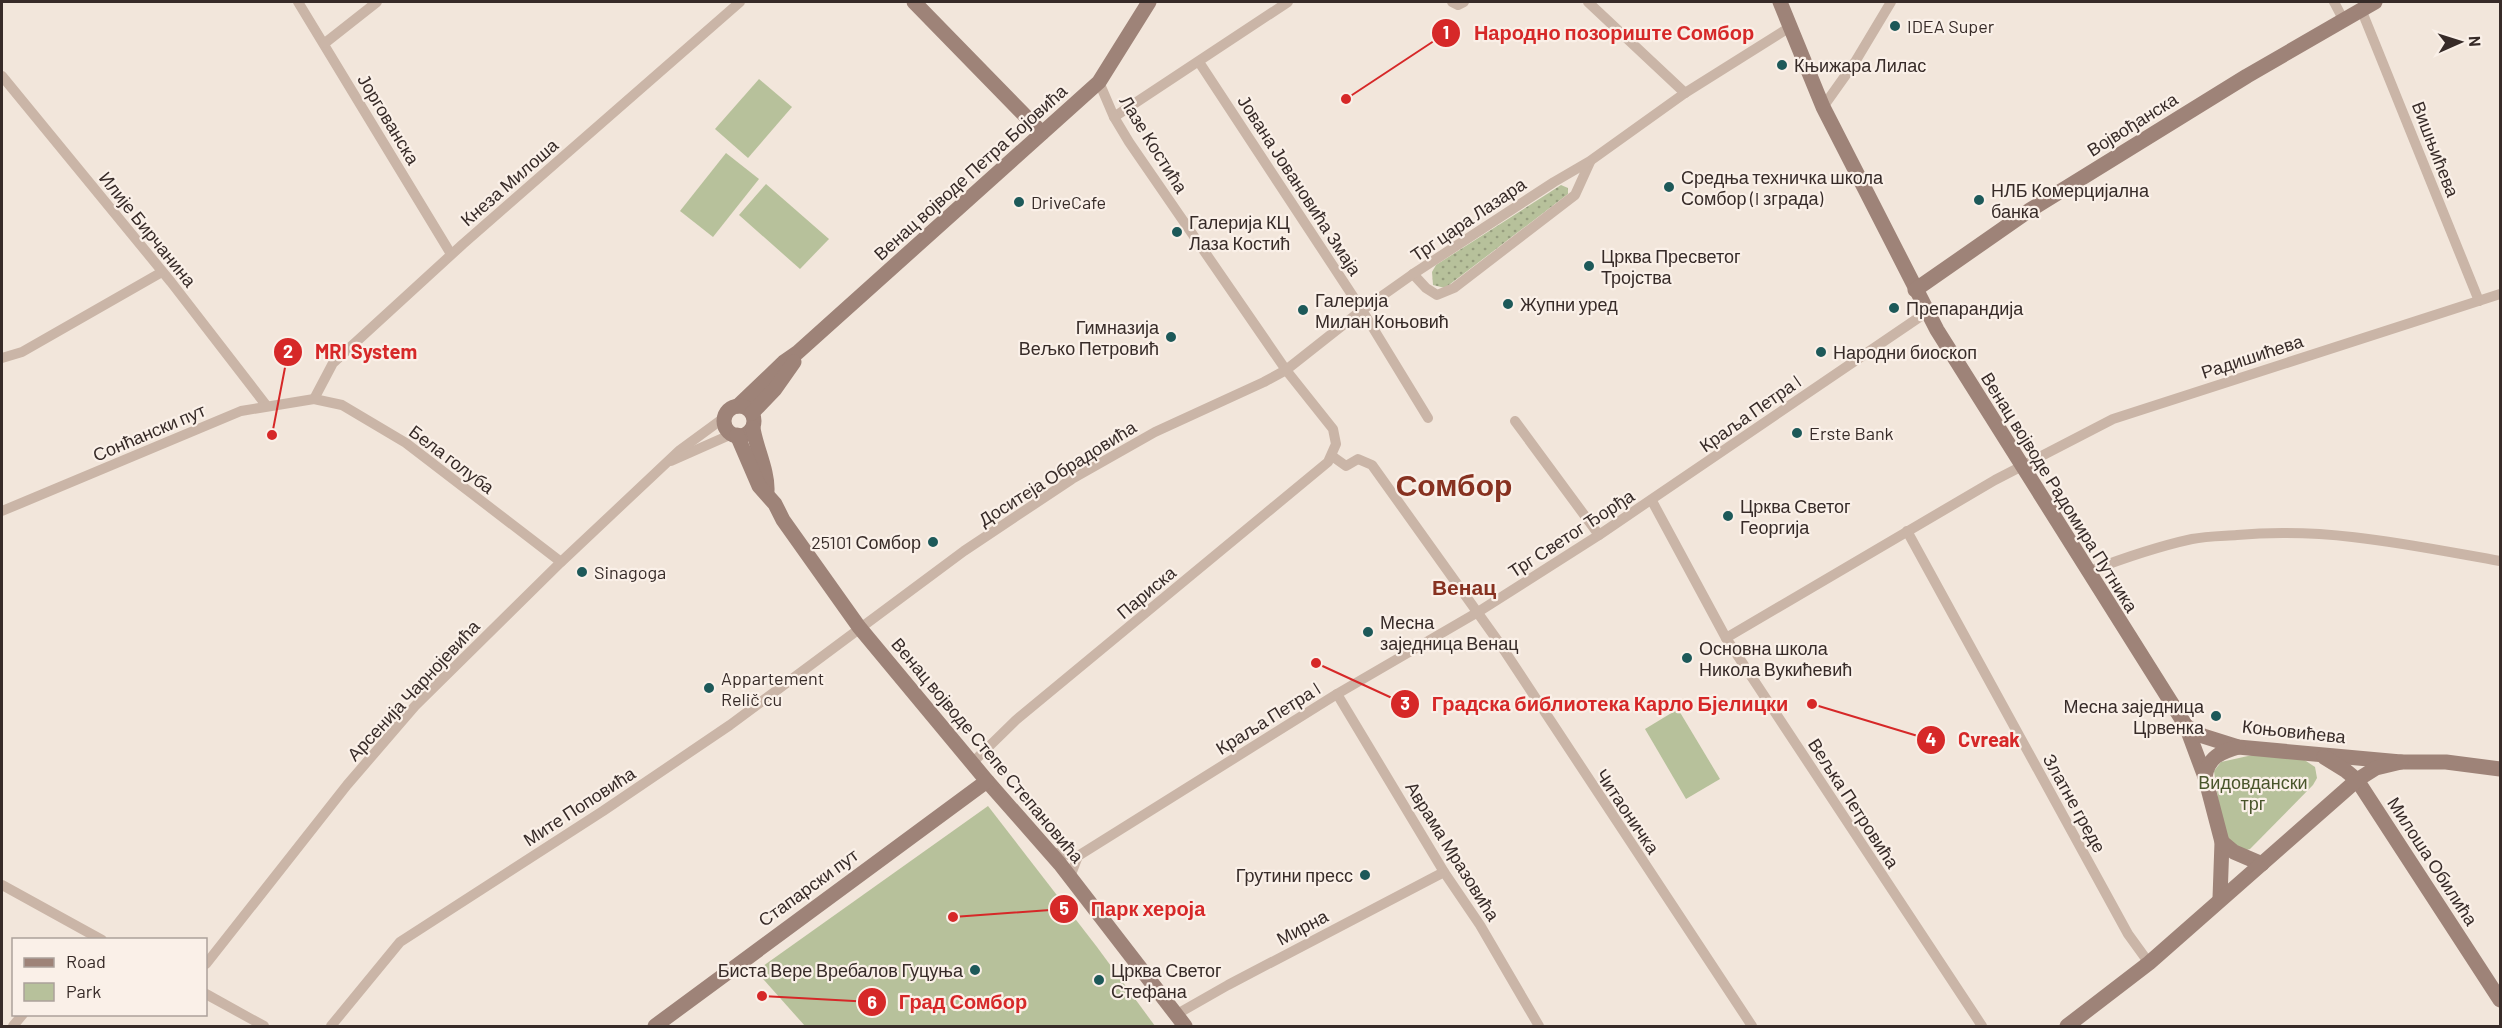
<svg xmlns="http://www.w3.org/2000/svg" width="2502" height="1028" font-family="Barlow,sans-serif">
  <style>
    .grass { fill: url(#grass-dots) }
    .park { fill: #b7c19b }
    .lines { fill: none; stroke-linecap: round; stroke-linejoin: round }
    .street { stroke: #cab5a7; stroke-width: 10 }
    .secondary { stroke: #9e8378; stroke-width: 15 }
    .poi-dot { fill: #1d5959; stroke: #faf0e8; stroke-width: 2 }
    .labels { text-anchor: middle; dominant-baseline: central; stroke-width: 4.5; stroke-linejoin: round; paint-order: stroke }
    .poi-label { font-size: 18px; fill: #372b28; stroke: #faf0e8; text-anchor: start }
    .street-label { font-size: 18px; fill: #372b28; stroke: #faf0e8 }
    .park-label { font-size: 18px; fill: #49552b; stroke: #faf0e8 }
    .quarter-label { font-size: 21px; font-weight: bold; fill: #873120; stroke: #faf0e8 }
    .town-label { font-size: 30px; font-weight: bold; fill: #873120; stroke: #faf0e8 }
    .leader { fill: none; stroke: #d62828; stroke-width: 2 }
    .callout-dot { fill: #d62828; stroke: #faf0e8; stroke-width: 2 }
    .mark-label { font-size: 18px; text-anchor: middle; font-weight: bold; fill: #fff }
    .callout-label { font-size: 20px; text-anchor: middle; font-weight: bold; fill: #d62828; stroke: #faf0e8; stroke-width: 4.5; stroke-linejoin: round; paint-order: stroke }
  </style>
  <defs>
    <pattern id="grass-dots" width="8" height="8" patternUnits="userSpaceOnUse" patternTransform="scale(1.5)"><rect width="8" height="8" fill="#b7c19b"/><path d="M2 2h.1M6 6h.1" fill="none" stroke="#969d7e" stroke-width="1.8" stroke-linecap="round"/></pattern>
  </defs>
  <rect width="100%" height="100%" fill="#f2e6db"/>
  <polygon class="grass" points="1561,185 1568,188 1568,194 1445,288 1433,285 1432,272 1436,265"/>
  <g class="park">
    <polygon points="759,79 792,107 748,158 715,129"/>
    <polygon points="726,153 759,179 713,237 680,211"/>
    <polygon points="766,184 829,239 800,269 739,215"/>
    <polygon points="1678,709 1720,779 1686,799 1645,729"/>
    <polygon points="2257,754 2303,759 2315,767 2317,778 2313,785 2250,849 2243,851 2230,846 2222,825 2214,771 2221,762"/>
    <polygon points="988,806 1097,947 1155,1026 805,1026 756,971"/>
  </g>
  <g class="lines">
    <g class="street">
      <polyline points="298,2 451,254"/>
      <polyline points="1452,2 1458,5 1464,2"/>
      <polyline points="1588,2 1685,93"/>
      <polyline points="2334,2 2343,19"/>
      <polyline points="2361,9 2479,301"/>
      <polyline points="325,43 377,2"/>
      <polyline points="1199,62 1362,310 1428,418"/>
      <polyline points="2,76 171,282 266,405"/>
      <polyline points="1823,107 1855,62 1891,2"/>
      <polyline points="1114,117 1288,2"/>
      <polyline points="1413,274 1426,288 1437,295 1454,288 1575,195 1590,162"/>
      <polyline points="2,358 22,352 162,272"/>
      <polyline points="314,399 333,363 463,244 740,2"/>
      <polyline points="1515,421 1599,535"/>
      <polyline points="1332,456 1346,466 1358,459 1372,465 1500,644 1752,1026"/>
      <polyline points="671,461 732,434"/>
      <polyline points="1652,501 1726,638 1982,1026"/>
      <polyline points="2,511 241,411 314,399 342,405 406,443 561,562"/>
      <polyline points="1907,531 2128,934 2149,963"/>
      <path d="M2087,572C2121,559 2155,547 2192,539C2206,536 2222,536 2237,535C2330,527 2410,545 2500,561"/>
      <polyline points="1726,638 1995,480 2113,419 2500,294"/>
      <polyline points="1337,694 1444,872 1480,925 1539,1026"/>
      <polyline points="972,763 1016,720 1328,462 1336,444 1333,429 1286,370 1129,142 1114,117 1099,82"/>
      <polyline points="1049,852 1078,856"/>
      <polyline points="1070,877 1078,856 1337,694 1478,612 1599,535 1927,312"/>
      <polyline points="2,885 102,940"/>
      <polyline points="206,964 347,785 415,706 561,562 680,450 725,417"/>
      <polyline points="206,994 264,1026"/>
      <polyline points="1177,1014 1228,985 1444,872"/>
      <polyline points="13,1026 23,1014"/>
      <polyline points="331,1026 400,942 603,811 730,725 964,551 1072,479 1155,432 1264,382 1286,370 1362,310 1413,274 1554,182 1590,161 1685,93 1790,27"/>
    </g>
    <g class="secondary">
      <polyline points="914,2 1042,133"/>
      <polyline points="1780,2 1823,107 1937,330 2186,726 2205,777 2222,842 2220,898"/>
      <polyline points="1915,290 2030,210 2247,76 2375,2"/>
      <polyline points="738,406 784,362 797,353 1099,82 1149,2"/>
      <circle cx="739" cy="421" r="15"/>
      <polyline points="752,413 775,389 794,362"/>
      <path d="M753,428C756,448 768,471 767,491"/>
      <polyline points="737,435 759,486 775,504 783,520 859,627 987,781 1060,864 1185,1026"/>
      <polyline points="2186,726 2203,736 2238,747 2401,762 2446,762 2500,769"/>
      <polyline points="2324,757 2345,770 2357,780 2500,1000"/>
      <path d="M2205,777C2208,757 2221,752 2238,747"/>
      <polyline points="2222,842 2234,852 2262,864"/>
      <polyline points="655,1026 987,781"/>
      <polyline points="2067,1026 2149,963 2357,780 2376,768 2401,762"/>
    </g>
  </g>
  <g class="poi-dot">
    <circle cx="1895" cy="26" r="6"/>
    <circle cx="1782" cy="65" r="6"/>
    <circle cx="1669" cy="187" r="6"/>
    <circle cx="1979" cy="200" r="6"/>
    <circle cx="1019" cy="202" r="6"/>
    <circle cx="1177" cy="232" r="6"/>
    <circle cx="1589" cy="266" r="6"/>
    <circle cx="1508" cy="304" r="6"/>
    <circle cx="1894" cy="308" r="6"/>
    <circle cx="1303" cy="310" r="6"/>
    <circle cx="1171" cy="337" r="6"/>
    <circle cx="1821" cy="352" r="6"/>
    <circle cx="1797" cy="433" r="6"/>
    <circle cx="1728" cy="516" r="6"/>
    <circle cx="933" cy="542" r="6"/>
    <circle cx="582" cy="572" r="6"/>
    <circle cx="1368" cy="632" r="6"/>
    <circle cx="1687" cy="658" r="6"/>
    <circle cx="709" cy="688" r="6"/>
    <circle cx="2216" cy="716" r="6"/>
    <circle cx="1365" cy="875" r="6"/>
    <circle cx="975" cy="970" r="6"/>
    <circle cx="1099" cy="980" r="6"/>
  </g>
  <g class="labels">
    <g class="poi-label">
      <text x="1907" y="26">IDEA Super</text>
      <text x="1794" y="65">Књижара Лилас</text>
      <text x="1681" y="177">Средња техничка школа<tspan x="1681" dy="21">Сомбор (I зграда)</tspan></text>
      <text x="1991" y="190">НЛБ Комерцијална<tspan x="1991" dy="21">банка</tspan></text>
      <text x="1031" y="202">DriveCafe</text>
      <text x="1189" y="222">Галерија КЦ<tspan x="1189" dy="21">Лаза Костић</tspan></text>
      <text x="1601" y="256">Црква Пресветог<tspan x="1601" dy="21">Тројства</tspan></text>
      <text x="1315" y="300">Галерија<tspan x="1315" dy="21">Милан Коњовић</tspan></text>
      <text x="1520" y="304">Жупни уред</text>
      <text x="1906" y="308">Препарандија</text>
      <text x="1159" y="327" text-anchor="end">Гимназија<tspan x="1159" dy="21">Вељко Петровић</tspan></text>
      <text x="1833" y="352">Народни биоскоп</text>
      <text x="1809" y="433">Erste Bank</text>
      <text x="1740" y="506">Црква Светог<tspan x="1740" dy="21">Георгија</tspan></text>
      <text x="921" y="542" text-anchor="end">25101 Сомбор</text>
      <text x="594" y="572">Sinagoga</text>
      <text x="1380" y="622">Месна<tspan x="1380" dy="21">заједница Венац</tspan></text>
      <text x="1699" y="648">Основна школа<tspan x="1699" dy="21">Никола Вукићевић</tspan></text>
      <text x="721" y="678">Appartement<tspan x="721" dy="21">Relič cu</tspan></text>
      <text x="2204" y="706" text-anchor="end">Месна заједница<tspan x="2204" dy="21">Црвенка</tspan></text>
      <text x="1353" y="875" text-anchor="end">Грутини пресс</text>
      <text x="963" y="970" text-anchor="end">Биста Вере Вребалов Гуцуња</text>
      <text x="1111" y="970">Црква Светог<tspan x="1111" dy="21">Стефана</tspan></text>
    </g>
    <g class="street-label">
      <text transform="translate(389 119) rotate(59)">Јоргованска</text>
      <text transform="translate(2132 124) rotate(-32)">Војвођанска</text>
      <text transform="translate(1154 144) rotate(58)">Лазе Костића</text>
      <text transform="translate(2436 149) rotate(69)">Вишњићева</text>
      <text transform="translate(970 172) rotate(-42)">Венац војводе Петра Бојовића</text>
      <text transform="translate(509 182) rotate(-41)">Кнеза Милоша</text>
      <text transform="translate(1300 185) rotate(57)">Јована Јовановића Змаја</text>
      <text transform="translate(1468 219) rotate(-34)">Трг цара Лазара</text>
      <text transform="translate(148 229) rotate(51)">Илије Бирчанина</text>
      <text transform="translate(2252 356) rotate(-18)">Радишићева</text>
      <text transform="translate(1750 413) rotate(-35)">Краља Петра I</text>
      <text transform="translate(149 432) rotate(-23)">Сонћански пут</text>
      <text transform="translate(452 459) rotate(37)">Бела голуба</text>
      <text transform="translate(1057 473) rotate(-32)">Доситеја Обрадовића</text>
      <text transform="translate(2060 492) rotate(58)">Венац војводе Радомира Путника</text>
      <text transform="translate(1571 533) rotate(-33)">Трг Светог Ђорђа</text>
      <text transform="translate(1146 592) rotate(-40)">Париска</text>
      <text transform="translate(413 690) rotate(-47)">Арсенија Чарнојевића</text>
      <text transform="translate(1268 718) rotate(-32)">Краља Петра I</text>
      <text transform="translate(2294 731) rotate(6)">Коњовићева</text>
      <text transform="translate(988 750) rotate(50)">Венац војводе Степе Степановића</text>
      <text transform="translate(1854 803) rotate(57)">Вељка Петровића</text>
      <text transform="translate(2075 803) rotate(61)">Златне греде</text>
      <text transform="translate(579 806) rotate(-33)">Мите Поповића</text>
      <text transform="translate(1628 811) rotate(56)">Читаоничка</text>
      <text transform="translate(1453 851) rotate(58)">Аврама Мразовића</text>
      <text transform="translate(2433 861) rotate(57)">Милоша Обилића</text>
      <text transform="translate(808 887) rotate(-36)">Стапарски пут</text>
      <text transform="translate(1302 927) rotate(-28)">Мирна</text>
    </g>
    <g class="park-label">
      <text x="2253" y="782">Видовдански<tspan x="2253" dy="21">трг</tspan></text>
    </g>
    <g class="quarter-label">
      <text x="1464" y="586">Венац</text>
    </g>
    <g class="town-label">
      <text x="1454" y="484">Сомбор</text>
    </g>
  </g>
  <path class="leader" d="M1346 99L1446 33M272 435L288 352M1316 663L1405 704M1812 704L1931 740M953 917L1064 909M762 996L872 1002"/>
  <g class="callout-dot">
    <circle cx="1346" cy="99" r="6"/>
    <circle cx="272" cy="435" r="6"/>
    <circle cx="1316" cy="663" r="6"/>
    <circle cx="1812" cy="704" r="6"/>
    <circle cx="953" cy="917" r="6"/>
    <circle cx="762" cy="996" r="6"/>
    <circle cx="1446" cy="33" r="15"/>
    <circle cx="288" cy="352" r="15"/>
    <circle cx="1405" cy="704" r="15"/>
    <circle cx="1931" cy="740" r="15"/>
    <circle cx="1064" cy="909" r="15"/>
    <circle cx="872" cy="1002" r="15"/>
  </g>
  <g class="mark-label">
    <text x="1446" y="39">1</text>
    <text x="288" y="358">2</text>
    <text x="1405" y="710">3</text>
    <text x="1931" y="746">4</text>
    <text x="1064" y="915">5</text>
    <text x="872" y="1009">6</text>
  </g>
  <g class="callout-label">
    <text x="1614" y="40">Народно позориште Сомбор</text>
    <text x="366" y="359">MRI System</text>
    <text x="1610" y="711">Градска библиотека Карло Бјелицки</text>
    <text x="1989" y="747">Cvreak</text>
    <text x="1148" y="916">Парк хероја</text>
    <text x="963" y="1009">Град Сомбор</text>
  </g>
  <rect width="2502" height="1028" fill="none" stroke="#372b28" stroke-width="6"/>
  <rect x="12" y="938" width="195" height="78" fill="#faf0e8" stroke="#aca19b" stroke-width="1.5"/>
  <rect x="24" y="958" width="30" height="9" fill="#9e8378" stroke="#aca19b" stroke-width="1.5"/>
  <text x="66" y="968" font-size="18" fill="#372b28">Road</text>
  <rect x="24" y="983" width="30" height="18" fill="#b7c19b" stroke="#aca19b" stroke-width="1.5"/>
  <text x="66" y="998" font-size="18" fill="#372b28">Park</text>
  <g transform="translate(2460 42) rotate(87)" stroke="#faf0e8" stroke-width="4.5" paint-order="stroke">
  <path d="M0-4.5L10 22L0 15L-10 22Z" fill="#372b28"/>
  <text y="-9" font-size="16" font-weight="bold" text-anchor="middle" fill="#372b28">N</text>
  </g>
</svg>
